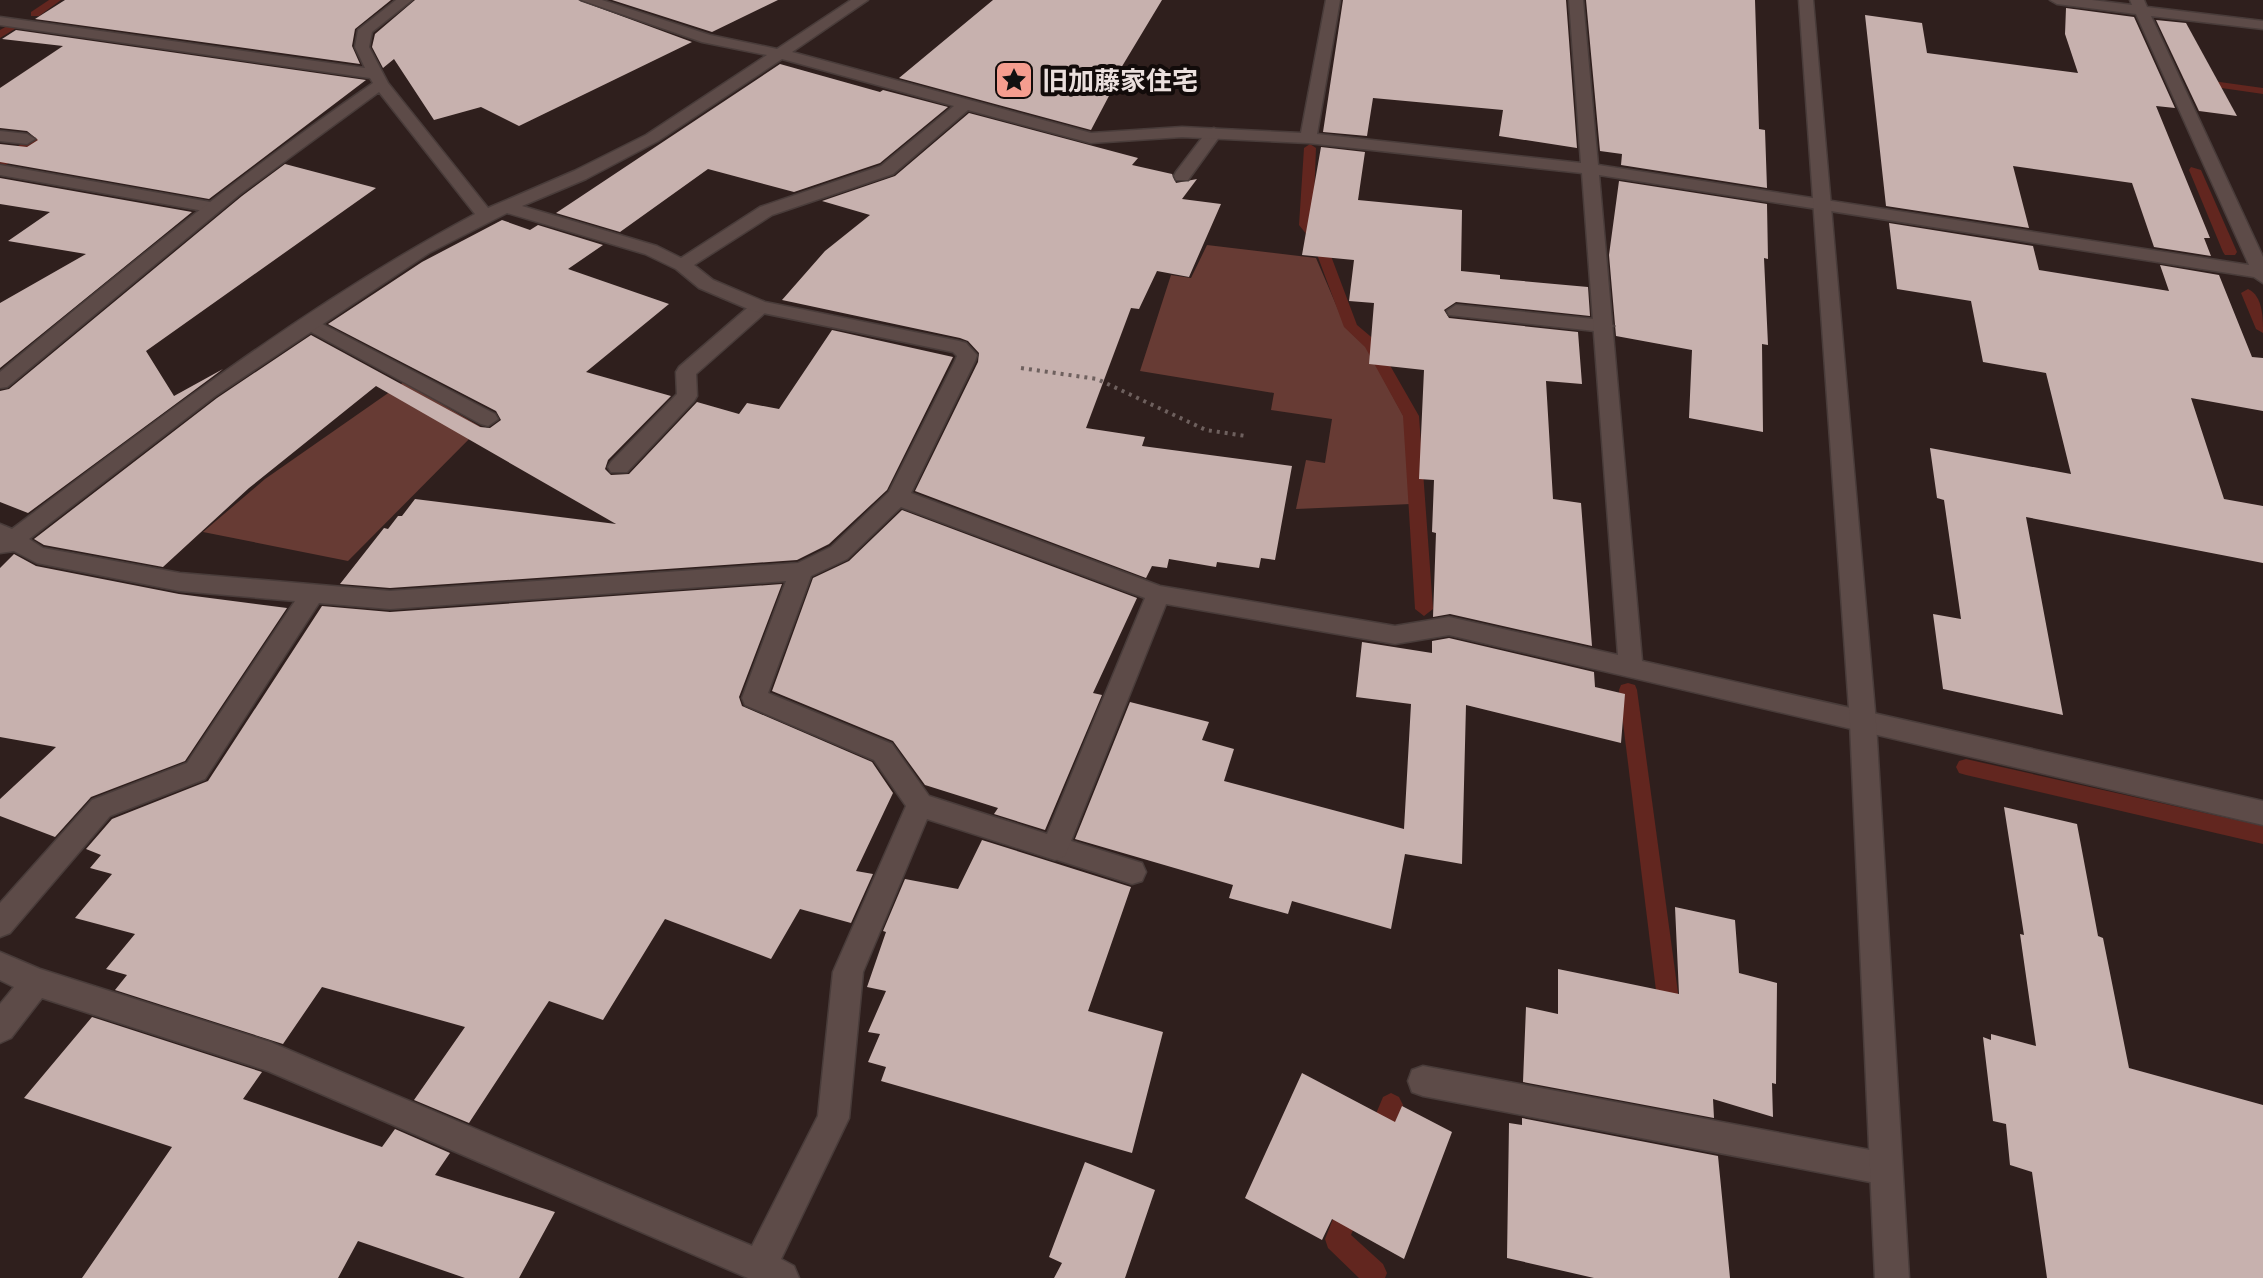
<svg xmlns="http://www.w3.org/2000/svg" width="2263" height="1278" font-family="Mulish,'Noto Sans JP',sans-serif">
  <style>
    .green { fill: #673b34 }
    .lines { fill: none; stroke-linecap: round; stroke-linejoin: round }
    .stream { fill: #62261f; fill-rule: evenodd }
    .building { fill: #c7b1ae }
    .service-casing { stroke: #493c3a; stroke-width: 3 }
    .minor-casing { stroke: #493c3a; stroke-width: 3 }
    .tertiary-casing { stroke: #493c3a; stroke-width: 3 }
    .path { stroke: #6e605e; stroke-width: 4; stroke-dasharray: 3 5; stroke-linecap: butt }
    .service { fill: #5d4b48; fill-rule: evenodd }
    .minor { fill: #5d4b48; fill-rule: evenodd }
    .tertiary { fill: #5d4b48; fill-rule: evenodd }
    .labels { text-anchor: middle; dominant-baseline: central; stroke-width: 8; stroke-linejoin: round; paint-order: stroke }
    .far-poi-label { font-size: 26px; font-weight: bold; fill: #eadfdd; stroke: #120b0a; text-anchor: start }
  </style>
  <rect width="100%" height="100%" fill="#2f1f1d"/>
  <g class="green">
    <polygon points="1207,245 1316,258 1346,328 1366,347 1404,417 1411,504 1296,509 1306,460 1325,463 1332,419 1271,410 1274,393 1140,371 1171,275 1191,278"/>
    <polygon points="404,382 481,427 348,561 203,532 265,479"/>
  </g>
  <g class="lines">
    <g class="stream">
      <polygon points="49,0 61,0 39,16 31,16 31,12"/>
      <polygon points="9,25 18,27 0,38 0,30"/>
      <polygon points="2198,79 2263,88 2263,94 2194,84 2192,82"/>
      <polygon points="52,122 62,125 0,169 0,159"/>
      <polygon points="1310,144 1316,148 1313,225 1325,240 1357,325 1376,341 1419,416 1433,609 1424,616 1415,609 1403,416 1365,347 1344,327 1312,241 1299,225 1304,148"/>
      <polygon points="2191,167 2201,170 2237,252 2235,255 2225,255 2223,252 2189,170"/>
      <path d="M2248,289C2263,296 2263,318 2263,333L2256,329L2241,293Z"/>
      <polygon points="1628,683 1635,685 1637,690 1681,1015 1678,1023 1670,1026 1662,1023 1659,1015 1619,690 1621,685"/>
      <polygon points="1966,759 2263,826 2263,844 1966,775 1959,773 1956,767 1959,761"/>
      <polygon points="1391,1093 1399,1097 1403,1105 1385,1148 1377,1152 1369,1148 1365,1140 1383,1097"/>
      <polygon points="1351,1193 1360,1196 1363,1205 1351,1235 1383,1264 1387,1273 1385,1278 1359,1278 1328,1248 1325,1239 1342,1196"/>
    </g>
  </g>
  <g class="building">
    <polygon points="65,0 391,0 355,29 352,46 360,64 35,19"/>
    <polygon points="415,0 578,0 692,42 519,126 481,107 434,120 394,59 383,68 372,47 375,34"/>
    <polygon points="612,0 778,0 712,32"/>
    <polygon points="993,0 1162,0 1118,73 1120,75 1091,130 899,78"/>
    <polygon points="1343,0 1566,0 1577,148 1499,136 1503,110 1373,98 1367,136 1323,132"/>
    <polygon points="1586,0 1755,0 1759,129 1765,130 1767,188 1621,165 1622,154 1600,151"/>
    <polygon points="2066,8 2134,17 2175,108 2156,106 2210,238 2204,238 2211,256 2154,247 2132,183 2013,166 2029,228 1886,206 1865,15 1922,23 1927,53 2078,73 2065,34"/>
    <polygon points="2156,20 2186,23 2237,116 2199,111"/>
    <polygon points="16,30 366,80 209,199 0,162 0,144 27,147 38,140 27,131 0,128 0,88 63,46 2,39"/>
    <polygon points="780,64 880,92 883,90 948,107 880,163 794,192 708,169 620,232 556,213"/>
    <polygon points="969,113 1138,158 1132,165 1172,174 1176,183 1197,179 1182,199 1221,204 1189,277 1157,271 1139,309 1131,308 1086,428 1145,437 1142,446 1292,466 1275,560 1261,558 1259,568 1217,562 1216,567 1169,559 1167,568 1152,566 1146,578 915,491 978,362 979,353 968,341 960,338 782,300 825,251 870,215 822,201 895,176"/>
    <polygon points="1321,147 1365,152 1358,200 1462,210 1461,271 1500,275 1500,279 1588,287 1590,316 1456,302 1444,310 1449,318 1578,332 1582,384 1546,381 1553,499 1581,503 1592,646 1450,614 1433,617 1436,533 1432,532 1434,480 1419,479 1424,370 1369,364 1374,303 1349,301 1354,260 1302,255"/>
    <polygon points="285,164 376,188 146,351 174,396 223,369 28,513 0,502 0,391 9,389 242,196"/>
    <polygon points="0,178 192,212 0,368 0,303 86,254 8,241 50,212 0,204"/>
    <polygon points="1619,181 1767,204 1768,259 1764,258 1768,345 1762,344 1763,432 1689,418 1692,350 1616,336 1609,255"/>
    <polygon points="502,220 530,230 538,225 603,245 568,269 669,304 586,372 671,396 608,460 605,469 611,475 629,474 697,402 739,414 747,403 779,409 832,330 953,357 887,490 829,544 797,560 390,588 340,584 384,528 388,529 398,516 402,516 415,499 616,524 376,386 249,488 163,567 44,545 34,539 217,398 311,335 480,427 490,428 501,420 496,411 328,324 422,262"/>
    <polygon points="1889,223 2033,246 2039,270 2169,291 2160,265 2219,275 2252,357 2263,358 2263,411 2191,398 2224,499 2263,506 2263,563 2026,517 2063,715 1943,689 1933,614 1961,619 1944,500 1937,498 1930,448 2071,474 2046,373 1983,362 1971,301 1897,289"/>
    <polygon points="902,510 1137,598 1093,693 1102,695 1045,830 994,814 998,808 925,785 893,741 772,691 813,578 849,561"/>
    <polygon points="14,554 36,566 179,594 287,608 185,761 91,797 55,837 0,816 0,799 56,747 0,737 0,568"/>
    <polygon points="782,584 739,697 742,706 872,762 893,793 856,871 873,874 851,923 800,909 771,959 665,919 603,1020 549,1001 469,1123 414,1100 465,1027 322,987 283,1044 115,990 127,975 106,969 135,934 75,918 112,874 90,868 101,855 86,849 112,819 208,781 322,606 390,612"/>
    <polygon points="1449,638 1594,672 1595,687 1625,694 1621,743 1466,705 1462,864 1405,854 1391,929 1292,901 1288,914 1229,898 1233,885 1075,839 1130,702 1209,722 1202,740 1234,749 1224,781 1404,829 1411,704 1356,697 1362,642 1432,653 1432,641"/>
    <polygon points="2004,807 2077,824 2098,936 2103,938 2129,1068 2263,1105 2263,1278 2047,1278 2032,1172 2010,1165 2006,1124 1993,1121 1983,1037 1991,1040 1991,1034 2036,1046 2020,934 2024,935"/>
    <polygon points="982,840 1131,887 1088,1011 1163,1032 1132,1153 881,1081 886,1067 868,1062 880,1034 868,1032 886,991 867,987 886,932 883,931 905,879 958,889"/>
    <polygon points="1675,907 1735,920 1739,973 1777,983 1776,1084 1772,1083 1773,1117 1713,1099 1714,1118 1523,1082 1526,1007 1558,1014 1558,969 1679,994"/>
    <polygon points="92,1017 262,1072 243,1099 382,1147 395,1129 450,1153 435,1175 555,1212 519,1278 465,1278 358,1241 338,1278 82,1278 172,1147 24,1098"/>
    <polygon points="1302,1073 1395,1122 1402,1106 1452,1132 1404,1259 1332,1219 1322,1240 1245,1198"/>
    <polygon points="1522,1118 1718,1156 1730,1278 1594,1278 1507,1258 1509,1123 1522,1125"/>
    <polygon points="1085,1162 1155,1190 1125,1278 1054,1278 1062,1263 1049,1257"/>
  </g>
  <g class="lines">
    <g class="service-casing">
      <g id="service">
        <polygon points="1214,128 1222,133 1188,180 1176,180 1174,176 1176,172 1208,130"/>
        <polygon points="0,165 210,202 219,207 210,212 0,175"/>
        <polygon points="760,301 769,307 767,311 696,374 697,396 694,401 627,472 611,472 608,467 611,462 677,394 676,372 679,367 753,303"/>
        <polygon points="1456,305 1604,320 1614,326 1604,332 1449,315 1447,311"/>
        <polygon points="309,317 495,414 498,419 488,426 481,424 302,327 299,323"/>
        <polygon points="1055,836 1142,863 1146,872 1142,881 1132,884 1045,856 1041,848 1045,840"/>
        <polygon points="1423,1066 1886,1153 1897,1158 1902,1169 1897,1180 1886,1185 1423,1096 1412,1092 1408,1081 1412,1070"/>
      </g>
    </g>
    <g class="minor-casing">
      <g id="minor">
        <path d="M396,0H412L372,32L369,47L388,83L488,208L574,171L646,135L767,55L702,42L581,0H602L710,35L777,49L851,0H868L792,52L1091,133L1182,127L1301,133L1326,0H1340L1317,134L1581,163L1569,0H1583L1598,165L2249,265L2136,14L2057,4L2050,0H2092L2132,5L2130,0H2144L2147,7L2263,21V29L2151,16L2263,257V283L2254,277L1599,175L1642,661L2263,801V825L1449,635L1395,644L1166,604L1065,856L1055,860L927,819L863,972L849,1118L781,1259L794,1266L799,1278H748L268,1071L42,998L11,1038L0,1043V1004L14,987L0,980V952L40,969L270,1042L752,1246L818,1116L833,972L906,806L874,760L745,705L742,698L786,581L390,609L319,603L205,779L110,816L10,933L0,937V903L92,800L187,763L295,601L180,591L37,563L14,551L0,553V524L12,529C161,417 310,302 475,214L379,92L240,194L7,387L0,388V372C121,271 243,172 373,83L370,78L0,25V17L365,68L355,47L358,30ZM782,59L954,106L881,166L760,207L681,258L657,246L522,206L586,179L658,141ZM968,110L1091,143L1182,137L1308,143L1582,173L1618,655L1449,617L1395,626L1160,586L911,493L975,361L977,355L966,343L959,341L765,302L713,280L694,265L772,215L893,174ZM507,213L645,254L676,269L699,288L753,311L953,352L957,356L955,361L889,492L831,547L798,563L390,591L180,573L43,548L29,539L215,396L429,253ZM901,507L1145,598L1047,834L929,796L892,744L768,693L811,576L847,559Z"/>
        <polygon points="0,131 27,134 35,139 27,144 0,141"/>
      </g>
    </g>
    <g class="tertiary-casing">
      <polygon id="tertiary" points="1799,0 1813,0 1876,723 1909,1278 1875,1278 1850,723"/>
    </g>
    <polyline class="path" points="1021,368 1097,379 1206,430 1246,436"/>
    <use href="#service" class="service"/>
    <use href="#minor" class="minor"/>
    <use href="#tertiary" class="tertiary"/>
  </g>
  <defs>
    <g id="sight-square" transform="scale(2)"><rect x="-9" y="-9" width="18" height="18" rx="4" fill="#f59d8f" stroke="#120b0a"/><path d="M0-6L1.8-2.2L6-1.7L2.9 1.2L3.7 5.4L0 3.3L-3.7 5.4L-2.9 1.2L-6-1.7L-1.8-2.2Z" fill="#111"/></g>
  </defs>
  <g fill-rule="evenodd">
    <use href="#sight-square" x="1014" y="80"/>
  </g>
  <g class="labels">
    <g class="far-poi-label">
      <text x="1042" y="80">旧加藤家住宅</text>
    </g>
  </g>
</svg>
